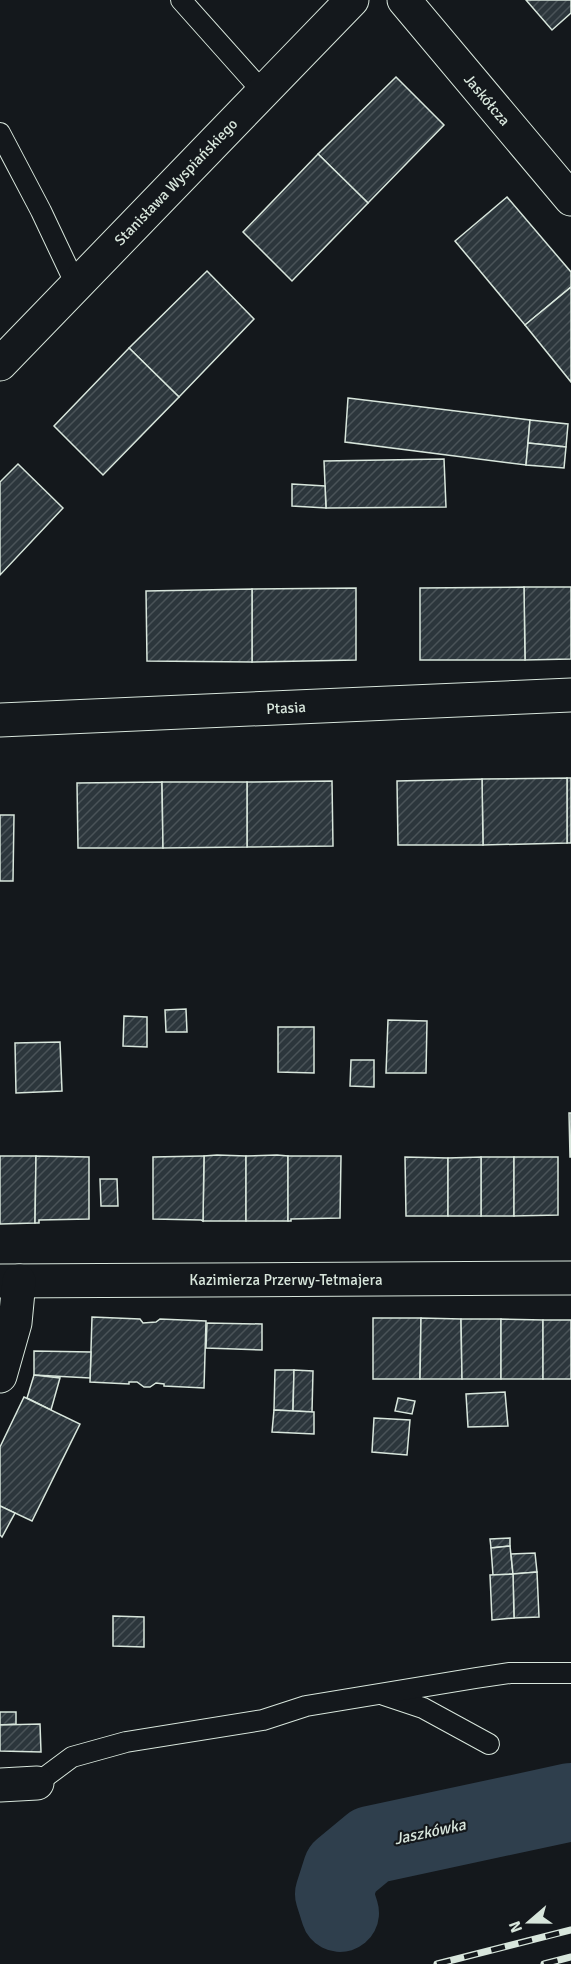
<svg xmlns="http://www.w3.org/2000/svg" width="571" height="1964" font-family="Signika,sans-serif">
<style>
.lines{fill:none;stroke-linecap:round;stroke-linejoin:round}
.river{stroke:#2f3f4d;stroke-width:78}
.building{fill:url(#building-hatch);stroke:#d8e6dc;stroke-width:1.5}
.lane-casing{stroke:#d8e6dc;stroke-width:22}
.street-casing{stroke:#d8e6dc;stroke-width:35}
.secondary-casing{stroke:#d8e6dc;stroke-width:35}
.lane{stroke:#14181c;stroke-width:20}
.street{stroke:#14181c;stroke-width:33}
.secondary{stroke:#14181c;stroke-width:33}
.rail-casing{stroke:#d8e6dc;stroke-width:7}
.rail{stroke:#14181c;stroke-width:4.5;stroke-dasharray:14;stroke-linecap:butt}
.labels{text-anchor:middle;dominant-baseline:central;stroke-width:4.5;stroke-linejoin:round;paint-order:stroke}
.street-label{font-size:15px;fill:#d8e6dc;stroke:#14181c}
.water-label{font-size:16px;font-style:italic;fill:#d8e6dc;stroke:#14181c}
</style>
<defs>
<pattern id="building-hatch" width="6" height="6" patternUnits="userSpaceOnUse" patternTransform="scale(1.5)"><rect width="6" height="6" fill="#2c363c"/><path d="M-1 1l2-2M0 6l6-6M5 7l2-2" fill="none" stroke="#4a5358"/></pattern>
</defs>
<rect width="100%" height="100%" fill="#14181c"/>
<g class="lines">
<polyline class="river" points="340,1913 334,1894 342,1869 371,1845 571,1802"/>
</g>
<g class="building">
<polygon points="526,0 571,0 571,13 552,30"/>
<polygon points="396,77 444,125 368,203 318,154"/>
<polygon points="318,154 368,203 292,281 243,232"/>
<polygon points="507,197 571,272 571,287 525,325 455,241"/>
<polygon points="207,271 254,319 179,397 129,348"/>
<polygon points="571,287 571,382 525,325"/>
<polygon points="129,348 179,397 103,475 54,426"/>
<polygon points="348,398 530,420 526,465 345,442"/>
<polygon points="530,420 568,424 566,447 528,443"/>
<polygon points="528,443 566,447 564,468 526,465"/>
<polygon points="444,459 446,507 326,508 324,461"/>
<polygon points="18,464 63,508 0,575 0,482"/>
<polygon points="292,484 325,486 326,508 292,506"/>
<polygon points="524,587 571,587 571,659 525,660"/>
<polygon points="524,587 525,660 420,660 420,588"/>
<polygon points="356,588 356,660 252,662 252,589"/>
<polygon points="252,589 252,662 147,661 146,591"/>
<rect x="567" y="778" width="4" height="65"/>
<polygon points="567,778 567,843 483,845 482,779"/>
<polygon points="482,779 483,845 398,845 397,781"/>
<polygon points="332,781 333,846 247,847 247,782"/>
<polygon points="162,782 163,848 78,848 77,783"/>
<polygon points="162,782 247,782 247,847 163,848"/>
<polygon points="0,815 14,815 13,881 0,881"/>
<polygon points="186,1009 187,1032 166,1032 165,1010"/>
<polygon points="124,1016 147,1017 147,1047 123,1046"/>
<polygon points="388,1020 427,1021 426,1073 386,1073"/>
<polygon points="278,1027 314,1027 314,1073 278,1072"/>
<polygon points="60,1042 62,1091 16,1093 15,1043"/>
<polygon points="351,1060 374,1060 374,1087 350,1086"/>
<polygon points="569,1113 571,1113 571,1157 570,1157"/>
<polygon points="217,1155 246,1156 246,1221 203,1221 204,1156"/>
<polygon points="277,1155 288,1156 288,1221 246,1221 246,1156"/>
<polygon points="0,1156 36,1156 35,1223 0,1224"/>
<polygon points="36,1156 89,1157 89,1219 39,1220 39,1223 35,1223"/>
<polygon points="202,1156 204,1156 203,1221 201,1220 153,1219 153,1157"/>
<polygon points="288,1156 341,1156 340,1218 291,1219 291,1221 288,1221"/>
<polygon points="405,1157 448,1158 448,1216 406,1216"/>
<rect x="481" y="1157" width="33" height="59"/>
<polygon points="481,1157 481,1216 448,1216 448,1158"/>
<polygon points="514,1157 558,1157 558,1215 514,1216"/>
<polygon points="100,1179 117,1179 118,1206 101,1206"/>
<polygon points="92,1317 140,1319 143,1323 156,1322 160,1319 206,1321 204,1388 164,1386 164,1384 156,1383 150,1387 144,1387 137,1382 129,1382 129,1384 90,1382"/>
<polygon points="373,1318 421,1318 420,1379 373,1379"/>
<polygon points="421,1318 461,1319 462,1379 420,1379"/>
<polygon points="461,1319 501,1319 501,1379 462,1379"/>
<polygon points="501,1319 543,1320 543,1379 501,1379"/>
<rect x="543" y="1320" width="28" height="59"/>
<polygon points="207,1323 262,1324 262,1350 206,1348"/>
<polygon points="34,1351 91,1352 90,1378 34,1375"/>
<polygon points="275,1370 294,1370 293,1411 274,1410"/>
<polygon points="294,1370 313,1371 312,1412 293,1411"/>
<polygon points="34,1375 60,1378 51,1410 27,1398"/>
<polygon points="505,1392 508,1426 468,1427 466,1394"/>
<polygon points="24,1397 80,1424 32,1521 0,1506 0,1447"/>
<polygon points="398,1398 415,1401 412,1414 395,1411"/>
<polygon points="274,1410 314,1412 314,1434 272,1432"/>
<polygon points="374,1418 410,1420 407,1455 372,1452"/>
<polygon points="0,1506 15,1513 2,1537 0,1535"/>
<polygon points="510,1538 510,1546 491,1548 490,1539"/>
<polygon points="510,1546 513,1574 493,1575 491,1548"/>
<polygon points="535,1553 537,1572 513,1574 511,1554"/>
<polygon points="537,1572 539,1617 514,1618 513,1574"/>
<polygon points="513,1574 514,1618 492,1620 490,1575"/>
<polygon points="113,1616 144,1617 144,1647 113,1646"/>
<polygon points="0,1712 16,1712 16,1724 0,1725"/>
<polygon points="40,1724 41,1752 0,1751 0,1725"/>
</g>
<g class="lines">
<defs>
<g id="lane">
<polyline points="181,0 263,92"/>
<polyline points="0,133 41,211 76,285"/>
<polyline points="384,1695 423,1708 489,1744"/>
<polyline points="37,1783 72,1757 126,1742 263,1720 306,1706 476,1678 510,1673 571,1673"/>
</g>
<g id="street">
<polyline points="404,0 571,199"/>
<polyline points="0,720 571,695"/>
<polyline points="0,1281 571,1278"/>
<polyline points="0,1376 15,1323 19,1281"/>
<polyline points="0,1785 37,1783"/>
</g>
<polyline id="secondary" points="0,364 352,0"/>
</defs>
<use href="#lane" class="lane-casing"/>
<use href="#street" class="street-casing"/>
<use href="#secondary" class="secondary-casing"/>
<use href="#lane" class="lane"/>
<use href="#street" class="street"/>
<use href="#secondary" class="secondary"/>
<defs>
<g id="rail">
<polyline points="437,1964 571,1930"/>
<polyline points="544,1964 571,1957"/>
</g>
</defs>
<use href="#rail" class="rail-casing"/>
<use href="#rail" class="rail"/>
</g>
<g class="labels">
<g class="street-label">
<text transform="translate(487 100) rotate(50)">Jaskółcza</text>
<text transform="translate(176 182) rotate(-46)">Stanisława Wyspiańskiego</text>
<text transform="translate(286 708) rotate(-3)">Ptasia</text>
<text x="286" y="1280">Kazimierza Przerwy-Tetmajera</text>
</g>
<g class="water-label">
<text transform="translate(430 1832) rotate(-12)">Jaszkówka</text>
</g>
</g>
<g transform="translate(529 1922) rotate(250)" stroke="#14181c" stroke-width="4.5" paint-order="stroke">
<path d="M0-4.5L10 22L0 15L-10 22Z" fill="#d8e6dc"/>
<text y="-9" font-size="16" font-weight="bold" text-anchor="middle" fill="#d8e6dc">N</text>
</g>
</svg>
